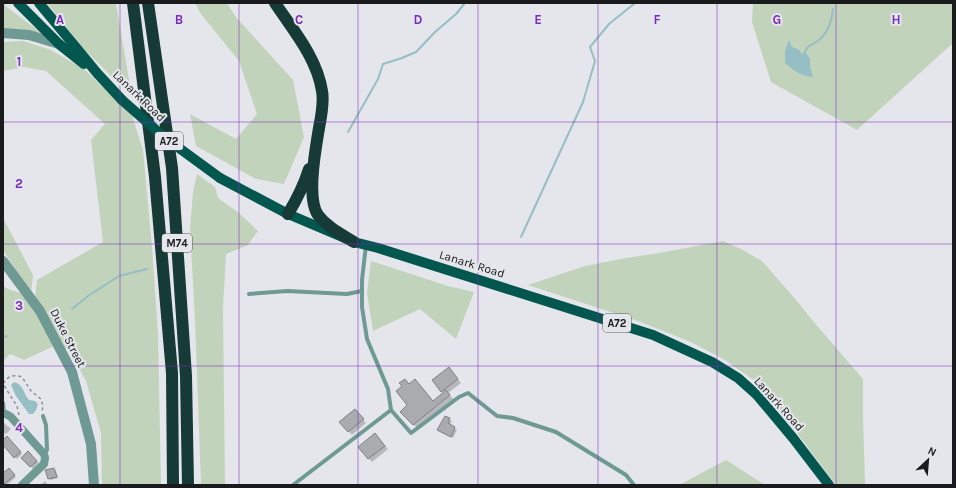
<svg xmlns="http://www.w3.org/2000/svg" width="956" height="488" font-family="Karla,sans-serif">
<style>
.green{fill:#c2d3bb}
.water{fill:#95bfc4}
.shadow{fill:#0003}
.lines{fill:none;stroke-linecap:round;stroke-linejoin:round}
.stream{stroke:#95bfc4;stroke-width:2}
.building{fill:#a9abaf;stroke:#808185}
.path{stroke:#8d8e91;stroke-width:1.5;stroke-dasharray:3 3;stroke-linecap:butt}
.service{stroke:#6f9a93;stroke-width:4}
.minor{stroke:#6f9a93;stroke-width:8}
.tertiary{stroke:#6f9a93;stroke-width:10}
.primary{stroke:#03574f;stroke-width:10}
.motorway{stroke:#163a35;stroke-width:12}
.primary-bridge{stroke:#03574f;stroke-width:10}
.grid{fill:none;stroke:#7b2cbf;stroke-width:1;stroke-opacity:0.55}
.labels{text-anchor:middle;dominant-baseline:central;stroke-width:4;stroke-linejoin:round;paint-order:stroke}
.shield{fill:#e5e6eb;stroke:#57585b;stroke-width:1}
.shield-label{font-size:11px;font-weight:bold;fill:#1a1b1d}
.street-label{font-size:12px;fill:#1a1b1d;stroke:#e5e6eb}
.grid-label{font-size:13px;text-anchor:middle;font-weight:bold;fill:#7b2cbf;stroke:#e5e6eb;stroke-width:4;stroke-linejoin:round;paint-order:stroke}
</style>
<rect width="100%" height="100%" fill="#e5e6eb"/>
<g class="green">
<polygon points="3,3 8,8 47,37 3,30"/>
<polygon points="47,3 116,3 132,97 85,50"/>
<polygon points="195,3 227,3 235,16 293,80 304,137 284,184 256,179 196,146 190,114 236,139 257,114 239,61 201,14"/>
<polygon points="753,3 953,3 953,43 857,130 771,82 752,22"/>
<polygon points="23,41 51,50 85,70 132,115 143,150 152,247 158,333 161,485 102,485 101,433 86,381 69,350 54,346 24,360 10,354 3,361 3,286 8,289 35,298 37,280 103,242 91,140 105,124 46,71 24,67 3,71 3,42"/>
<polygon points="197,174 215,187 218,198 239,213 258,231 248,245 226,254 223,307 225,485 201,485 195,319 190,229 193,192"/>
<polygon points="3,218 33,275 31,294 3,250"/>
<polygon points="723,241 741,249 762,261 797,301 813,321 863,379 863,416 865,485 836,485 782,413 755,381 725,360 691,342 638,321 528,285 585,266 626,258 659,253"/>
<polygon points="371,261 448,286 474,292 456,339 420,309 373,331 367,293"/>
<polygon points="726,460 765,485 679,485"/>
</g>
<g class="water">
<path d="M789,40L792,47L798,49L803,55L806,53L810,59V67L813,77C799,75 796,72 785,63V51Z"/>
<path d="M14,382C24,385 23,393 29,400L35,401L38,404L36,410L33,414H29L16,396L11,385Z"/>
</g>
<g class="shadow">
<polygon points="453,373 461,383 448,393 454,400 418,429 402,412 409,405 410,385 433,402 444,393 442,391"/>
<polygon points="358,413 366,423 352,435 341,422"/>
<polygon points="445,417 452,421 450,425 457,430 453,438 441,432"/>
<polygon points="3,422 11,429 6,434 3,432"/>
<polygon points="7,437 22,454 17,459 3,443 3,441"/>
<polygon points="378,437 388,449 372,462 359,447"/>
<polygon points="28,452 39,463 33,469 23,458"/>
<polygon points="9,469 16,477 7,485 3,485 3,474"/>
<polygon points="54,469 56,471 58,478 51,480 49,478"/>
<polygon points="45,481 48,485 41,485"/>
</g>
<g class="lines">
<g class="stream">
<path d="M803,55C805,53 806,49 808,47C812,44 818,42 821,38C829,31 832,19 833,9"/>
<polyline points="348,132 378,79 383,64 402,58 416,52 435,32 456,14 465,3"/>
<polyline points="521,237 583,102 595,61 590,47 609,24 635,3"/>
<polyline points="72,309 88,296 119,276 147,269"/>
<polyline points="3,337 7,336"/>
</g>
</g>
<g class="building">
<polygon points="449,367 458,379 441,392 432,380"/>
<polygon points="405,379 409,384 415,379 433,401 446,390 450,395 413,425 400,412 407,405 396,391 402,386 399,383"/>
<polygon points="355,409 364,419 348,432 339,422"/>
<polygon points="445,416 450,418 448,423 455,427 451,437 437,430"/>
<polygon points="375,433 385,446 368,459 358,447"/>
<polygon points="7,436 21,452 14,458 3,445 3,440"/>
<polygon points="28,451 37,461 30,467 21,458"/>
<polygon points="9,468 15,475 3,485 3,473"/>
<polygon points="54,468 57,477 48,479 45,470"/>
</g>
<g class="lines">
<path class="path" d="M19,415L17,406L3,384C7,376 14,374 22,377L31,391L41,399L43,406L42,412"/>
<g class="service">
<polyline points="249,294 287,291 347,294 362,291"/>
<polyline points="3,403 4,414"/>
<polyline points="391,410 411,433 459,397 468,393 497,416 513,418 556,432 626,475 634,485"/>
<polyline points="43,416 46,425 47,450 44,453"/>
<polyline points="293,485 391,410 388,389 367,339 362,307 362,280 366,245"/>
</g>
<polyline class="minor" points="3,414 6,414 11,417 44,454 45,458 44,464 22,485"/>
<g class="tertiary">
<polyline points="3,33 29,35 59,44"/>
<polyline points="3,261 40,311 72,372 91,444 94,485"/>
</g>
<g class="primary">
<polyline points="18,3 59,44 84,64"/>
<polyline points="39,3 74,45 97,73 122,100"/>
<polyline points="220,178 288,214 354,242 378,248 653,335 712,362 738,378 757,395 793,438 829,485"/>
</g>
<g class="motorway">
<polyline points="133,3 155,177 172,373 173,485"/>
<polyline points="148,3 172,168 186,376 188,485"/>
<path d="M275,3C293,30 317,58 322,91C324,101 321,118 319,128C316,147 306,198 318,215C327,227 341,234 354,242"/>
<path d="M288,214C297,199 304,185 309,169"/>
</g>
<polyline class="primary-bridge" points="122,100 164,137 220,178"/>
</g>
<path class="grid" d="M120,3V485M239,3V485M358,3V485M478,3V485M598,3V485M717,3V485M836,3V485M3,122H953M3,244H953M3,366H953"/>
<g class="labels">
<g class="shield">
<rect x="155" y="132" width="28" height="18" rx="3"/>
<rect x="162" y="234" width="30" height="18" rx="3"/>
<rect x="603" y="314" width="28" height="18" rx="3"/>
</g>
<g class="shield-label">
<text x="169" y="141">A72</text>
<text x="177" y="243">M74</text>
<text x="617" y="323">A72</text>
</g>
<g class="street-label">
<text transform="translate(139 96) rotate(44)">Lanark Road</text>
<text transform="translate(472 264) rotate(17)">Lanark Road</text>
<text transform="translate(68 338) rotate(63)">Duke Street</text>
<text transform="translate(779 404) rotate(48)">Lanark Road</text>
</g>
</g>
<g class="grid-label">
<text x="60" y="24">A</text>
<text x="179" y="24">B</text>
<text x="299" y="24">C</text>
<text x="418" y="24">D</text>
<text x="538" y="24">E</text>
<text x="657" y="24">F</text>
<text x="777" y="24">G</text>
<text x="896" y="24">H</text>
<text x="19" y="66">1</text>
<text x="19" y="188">2</text>
<text x="19" y="310">3</text>
<text x="19" y="432">4</text>
</g>
<rect width="956" height="488" fill="none" stroke="#1a1b1d" stroke-width="8"/>
<g transform="translate(928 460) rotate(26)" stroke="#e5e6eb" stroke-width="3" paint-order="stroke">
<path d="M0-3L7 15L0 10L-7 15Z" fill="#1a1b1d"/>
<text y="-6" font-size="11" font-weight="bold" text-anchor="middle" fill="#1a1b1d">N</text>
</g>
</svg>
